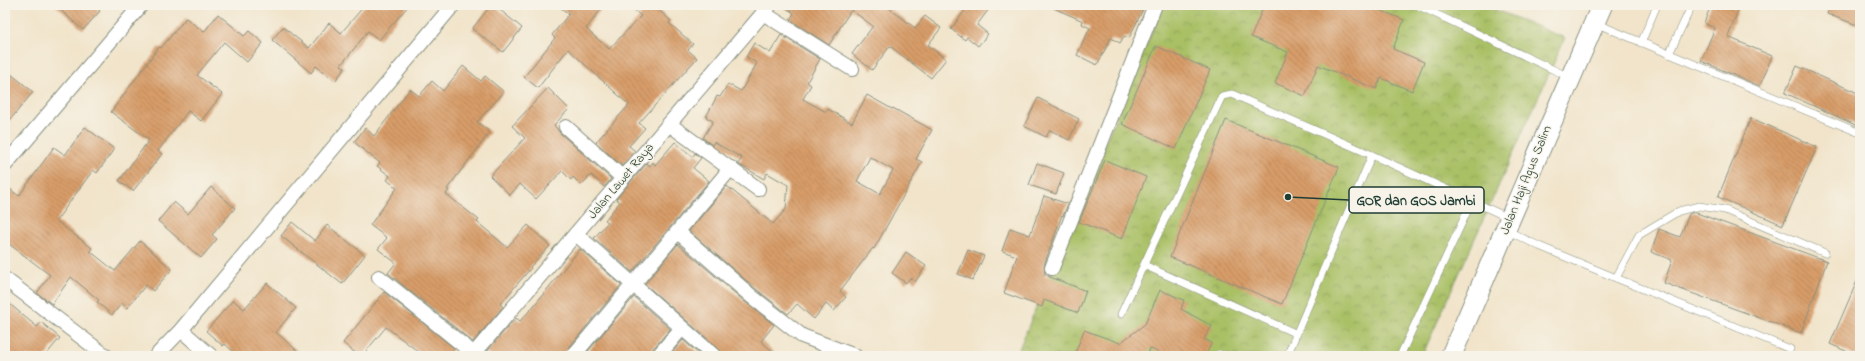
<svg xmlns="http://www.w3.org/2000/svg" width="1865" height="361" font-family="'Indie Flower',sans-serif">
<style>
.park{fill:url(#park-crowns);stroke:#647e4c}
.building{fill:url(#building-back-hatch);fill-rule:evenodd}
.lines{fill:none;stroke-linecap:round;stroke-linejoin:round}
.service-casing{stroke:#88907f;stroke-width:8}
.minor-casing{stroke:#88907f;stroke-width:16}
.secondary-casing{stroke:#88907f;stroke-width:22}
.service{stroke:#fff;stroke-width:7}
.minor{stroke:#fff;stroke-width:14}
.secondary{stroke:#fff;stroke-width:20}
.labels{text-anchor:middle;dominant-baseline:central;stroke-width:3;stroke-linejoin:round;paint-order:stroke}
.street-label{font-size:13px;fill:#1f3d34;stroke:#f7f3e8}
.leader{fill:none;stroke:#1f3d34;stroke-width:1.5}
.callout-dot{fill:#1f3d34;stroke:#f7f3e8;stroke-width:1.5}
.callout{fill:#f7f3e8;stroke:#1f3d34;stroke-width:1.5}
.callout-label{font-size:14px;text-anchor:middle;font-weight:bold;fill:#1f3d34}
</style>
<defs>
<pattern id="park-crowns" width="20" height="18" patternUnits="userSpaceOnUse"><rect width="20" height="18" fill="#a9c065"/><path d="M2 6a3 3 0 1 1 6 0M12 15a3 3 0 1 1 6 0" fill="none" stroke="#899d54"/></pattern>
<pattern id="building-back-hatch" width="6" height="6" patternUnits="userSpaceOnUse"><rect width="6" height="6" fill="#d89d69"/><path d="M-1 5l2 2M0 0l6 6M5-1l2 2" fill="none" stroke="#af8157"/></pattern>
</defs>
<rect width="100%" height="100%" fill="#f7f3e8"/>
<filter id="ink" filterUnits="userSpaceOnUse"><feTurbulence type="fractalNoise" baseFrequency=".025" numOctaves="2"/><feDisplacementMap in="SourceGraphic" scale="8" xChannelSelector="R" yChannelSelector="G"/><feConvolveMatrix kernelMatrix="1 2 1 2 8 2 1 2 1" color-interpolation-filters="sRGB"/></filter>
<filter id="wash" filterUnits="userSpaceOnUse"><feTurbulence type="fractalNoise" baseFrequency=".012" numOctaves="4" result="noise"/><feDisplacementMap in="SourceGraphic" scale="16" xChannelSelector="R" yChannelSelector="G"/><feGaussianBlur stdDeviation="0.9" result="paint"/><feColorMatrix in="noise" values="0 0 0 0 0 0 0 0 0 0 0 0 0 0 0 0 0 1.4 0 .05"/><feComposite in="paint" operator="in"/></filter>
<g filter="url(#wash)">
<rect width="100%" height="100%" fill="#f1e4ca"/>
<polygon class="park" points="1163,5 1484,5 1565,38 1422,356 1016,356"/>
<g id="blocks">
<g class="building">
<polygon points="55,5 94,5 100,11 83,30"/>
<polygon points="365,5 409,5 379,40 368,31 341,65 345,68 335,81 316,66 311,73 272,40 283,27 309,48 329,23 341,33"/>
<polygon points="491,5 494,5 522,28 503,52 472,29"/>
<polygon points="557,5 604,5 586,29 609,49 641,16 629,5 653,5 671,21 669,23 693,44 688,50 697,58 639,123 645,128 629,146 635,151 622,166 596,142 629,105 591,70 568,49 538,88 524,77 555,38 552,35 569,14"/>
<polygon points="781,5 885,5 915,28 925,16 941,28 928,45 946,59 931,78 890,46 872,70 852,54 873,26 851,10 829,45 790,20 794,13"/>
<polygon points="969,5 992,5 977,25 988,34 978,46 967,37 965,40 951,29"/>
<polygon points="1047,5 1145,5 1129,38 1124,36 1120,43 1111,38 1097,65 1077,55 1090,28 1082,24 1083,21"/>
<polygon points="1264,5 1368,5 1404,20 1393,49 1424,62 1412,91 1381,78 1376,89 1318,65 1305,96 1275,83 1288,52 1251,37"/>
<polygon points="1711,5 1740,5 1728,37 1772,56 1760,86 1701,61 1715,28 1704,23"/>
<polygon points="1830,5 1860,5 1860,26 1827,14"/>
<polygon points="218,14 244,36 249,31 263,43 247,62 224,42 197,75 222,94 201,121 188,111 158,151 162,154 133,191 119,181 149,140 111,112 159,47 161,48 186,18 204,32"/>
<path d="M781,35L820,59L807,82L811,85L803,99L826,112L828,109L852,123L867,95L892,109L893,108L932,130L916,159L922,162L874,249L873,248L840,291L846,297L834,311L826,304L814,319L797,304L788,314L756,289L689,231L727,186L773,224L786,209L788,185L767,173L764,179L754,173L738,164L742,158L714,142L712,145L703,138L713,121L706,117L717,96L720,97L728,84L741,91L757,63L746,57L754,43L770,53ZM870,157L893,170L880,194L857,181Z"/>
<polygon points="1156,46 1210,70 1176,149 1122,124"/>
<polygon points="463,66 481,81 485,76 504,92 477,122 490,132 447,189 449,190 446,194 479,220 477,222 507,247 528,225 550,246 530,267 531,268 500,304 503,307 473,342 388,273 396,263 378,249 387,238 370,225 397,188 387,180 390,176 377,166 380,163 354,142 365,128 374,136 410,89 419,96 432,81 443,91"/>
<polygon points="1797,66 1860,94 1860,127 1785,93"/>
<polygon points="5,69 33,92 5,126"/>
<polygon points="548,88 569,109 554,125 560,133 611,179 604,187 591,175 581,185 573,177 571,180 562,171 536,199 520,184 510,195 490,176 525,138 512,126"/>
<polygon points="1038,98 1079,119 1069,140 1050,130 1046,137 1024,126"/>
<polygon points="1751,118 1817,147 1783,225 1718,197"/>
<polygon points="1226,120 1339,167 1282,304 1170,257"/>
<polygon points="85,127 114,149 97,173 93,170 56,221 92,248 90,251 115,271 140,241 172,269 153,291 146,285 127,308 122,303 112,315 97,302 99,300 71,277 52,304 37,293 50,275 5,241 5,196 10,189 19,196 54,147 65,155"/>
<polygon points="675,142 693,157 695,153 701,158 693,168 709,181 632,272 594,238 608,222 605,220 620,202 616,199 647,163 650,166 653,162 655,165"/>
<polygon points="1105,160 1146,177 1122,239 1079,222"/>
<polygon points="1037,163 1064,173 1056,194 1029,185"/>
<polygon points="211,187 235,208 212,235 217,239 201,258 158,221 174,202 188,214"/>
<polygon points="1044,196 1068,204 1063,216 1062,215 1044,265 1045,275 1086,291 1078,313 1044,300 1042,307 1004,293 1017,256 1002,251 1010,228 1030,235"/>
<polygon points="1694,212 1827,261 1801,333 1664,283 1672,260 1651,252 1659,229 1680,237 1689,214"/>
<polygon points="292,222 315,241 327,225 365,255 342,284 281,236"/>
<polygon points="678,244 745,302 774,325 761,341 778,356 722,356 720,350 645,284"/>
<polygon points="580,249 621,285 566,351 565,356 491,356 486,352 516,318 520,321 532,308"/>
<polygon points="968,250 984,256 973,280 958,274"/>
<polygon points="906,252 926,266 915,282 910,278 906,283 892,273"/>
<polygon points="1860,274 1860,356 1857,356 1830,344"/>
<polygon points="267,283 296,308 276,332 303,356 238,356 225,344 223,346 206,331 233,300 244,309"/>
<polygon points="1160,290 1184,300 1181,309 1212,326 1204,339 1212,343 1205,356 1164,356 1150,348 1147,356 1074,356 1084,330 1120,343 1145,324"/>
<polygon points="384,292 454,348 448,356 424,356 386,327 362,356 359,356 343,343"/>
<polygon points="634,297 670,329 652,350 650,356 584,356"/>
<polygon points="5,300 37,327 41,322 60,338 45,356 5,356"/>
<polygon points="683,340 701,356 669,356"/>
</g>
</g>
</g>
<g filter="url(#ink)">
<use href="#blocks" fill-opacity="0" stroke="#88907f" stroke-width="1"/>
<g class="lines">
<defs>
<g id="service">
<polyline points="1417,5 1569,77"/>
<polyline points="1595,23 1860,133"/>
<polyline points="1641,43 1657,5"/>
<polyline points="1669,54 1692,5"/>
<polyline points="1506,230 1539,246 1616,278 1790,349"/>
<polyline points="1144,265 1297,334"/>
<polyline points="1616,278 1639,235 1679,211 1699,206 1725,210 1825,253"/>
<polyline points="1121,314 1222,96 1232,94 1372,155 1509,218"/>
<polyline points="1215,356 1219,354 1228,356"/>
<polyline points="1287,356 1372,155"/>
<polyline points="1400,356 1472,201"/>
</g>
<g id="minor">
<polyline points="763,13 852,69"/>
<polyline points="669,124 758,189"/>
<polyline points="566,127 623,178"/>
<polyline points="5,165 141,5"/>
<polyline points="678,232 751,296 802,336 855,356"/>
<polyline points="576,234 714,356"/>
<polyline points="1052,268 1155,5"/>
<polyline points="379,277 474,354"/>
<polyline points="5,279 106,356"/>
<polyline points="181,330 211,356"/>
<polyline points="156,356 181,330 453,5"/>
<polyline points="472,356 770,5"/>
<polyline points="573,356 731,168"/>
<polyline points="658,356 682,328"/>
</g>
<polyline id="secondary" points="1451,356 1602,5"/>
</defs>
<use href="#service" class="service-casing"/>
<use href="#minor" class="minor-casing"/>
<use href="#secondary" class="secondary-casing"/>
<use href="#service" class="service"/>
<use href="#minor" class="minor"/>
<use href="#secondary" class="secondary"/>
</g>
</g>
<g class="labels">
<g class="street-label">
<text transform="translate(1526 180) rotate(-68)">Jalan Haji Agus Salim</text>
<text transform="translate(621 181) rotate(-50)">Jalan Lawet Raya</text>
</g>
</g>
<path class="leader" d="M1288 197L1349 200"/>
<circle class="callout-dot" cx="1288" cy="197" r="4"/>
<rect class="callout" x="1349" y="187" width="135" height="26" rx="4"/>
<g class="callout-label">
<text x="1416" y="205">GOR dan GOS Jambi</text>
</g>
<rect width="1865" height="361" fill="none" stroke="#f7f3e8" stroke-width="20"/>
</svg>
